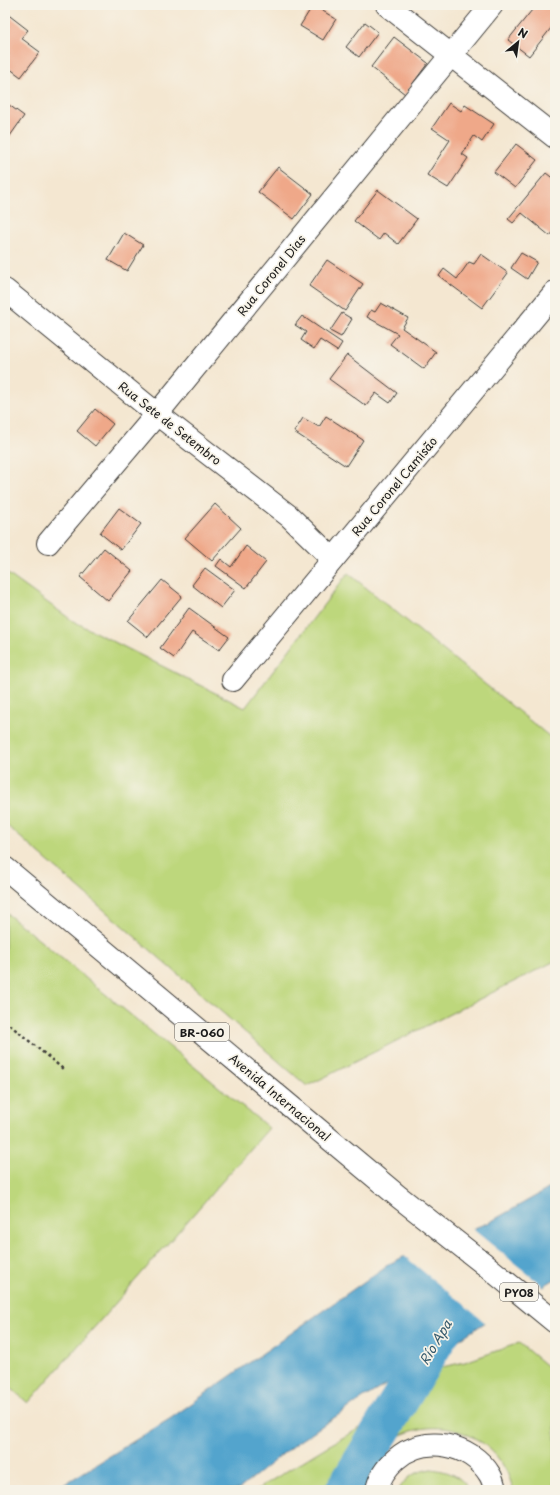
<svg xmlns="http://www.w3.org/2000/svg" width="560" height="1495" font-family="'Playpen Sans',sans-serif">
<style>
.green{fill:#bdd77c;stroke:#6c7a4c}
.water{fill:#52a4cd;stroke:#376074}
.pier{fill:#f4e7d1}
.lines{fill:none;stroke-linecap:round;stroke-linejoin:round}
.river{stroke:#52a4cd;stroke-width:39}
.building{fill:#efa889}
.minor-casing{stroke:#3c3a37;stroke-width:24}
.primary-casing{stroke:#3c3a37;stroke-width:24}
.trunk-casing{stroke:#3c3a37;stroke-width:24}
.path{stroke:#3c3a37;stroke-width:2.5;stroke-dasharray:3 3;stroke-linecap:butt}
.minor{stroke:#fff;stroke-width:22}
.primary{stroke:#fff;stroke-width:22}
.trunk{stroke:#fff;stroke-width:22}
.labels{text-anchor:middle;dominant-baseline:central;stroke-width:3.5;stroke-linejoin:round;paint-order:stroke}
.shield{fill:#f7f3e8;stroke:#5e5c59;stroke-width:1}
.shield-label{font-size:11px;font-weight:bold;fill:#1c1c1c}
.street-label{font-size:12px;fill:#1c1c1c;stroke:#f7f3e8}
.water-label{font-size:13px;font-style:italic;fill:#34596c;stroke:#f7f3e8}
</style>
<rect width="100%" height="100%" fill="#f7f3e8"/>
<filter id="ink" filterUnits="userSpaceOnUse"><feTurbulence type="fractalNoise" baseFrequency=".025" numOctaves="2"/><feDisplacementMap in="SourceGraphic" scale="8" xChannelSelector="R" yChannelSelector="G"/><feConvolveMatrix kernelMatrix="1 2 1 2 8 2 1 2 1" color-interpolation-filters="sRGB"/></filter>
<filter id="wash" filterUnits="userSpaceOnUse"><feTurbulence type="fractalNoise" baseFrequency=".012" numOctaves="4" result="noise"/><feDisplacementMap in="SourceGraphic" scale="16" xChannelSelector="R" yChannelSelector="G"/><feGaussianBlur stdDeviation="0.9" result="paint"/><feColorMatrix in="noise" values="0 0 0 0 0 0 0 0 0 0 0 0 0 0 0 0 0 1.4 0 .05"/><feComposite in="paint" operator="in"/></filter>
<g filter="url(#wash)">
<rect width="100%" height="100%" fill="#f4e7d1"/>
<g class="green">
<polygon points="5,572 73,621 245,708 348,573 555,741 555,961 307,1086 5,824"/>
<polygon points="5,912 269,1128 28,1403 5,1383"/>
<path d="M519,1343L555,1373V1490H513C499,1426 417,1406 375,1455C366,1465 358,1477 357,1490H256L326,1447L428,1390L432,1375L442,1367L465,1362Z"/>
<path d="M431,1469C447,1471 461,1475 469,1490H398C408,1476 415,1472 431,1469Z"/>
</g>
<polygon class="water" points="555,1185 555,1279 515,1303 440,1352 362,1399 295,1444 238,1490 55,1490 171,1418 389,1264 422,1248 490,1222"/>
<polygon class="pier" points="470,1227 544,1287 487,1324 403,1255"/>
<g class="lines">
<polyline class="river" points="345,1490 450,1317"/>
</g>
<g id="blocks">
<g class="building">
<polygon points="313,5 336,19 323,40 300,26"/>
<polygon points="536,5 555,5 555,23 529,56 508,40"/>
<polygon points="6,13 28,30 21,38 40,52 21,77 5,65 5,60 9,54 5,51"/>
<polygon points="365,22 378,32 359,57 346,47"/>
<polygon points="394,37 428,63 405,94 371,67"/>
<polygon points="5,102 24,116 5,143"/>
<polygon points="449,103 461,111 465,105 494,124 482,142 474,136 462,154 468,158 448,188 427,175 450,140 432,128"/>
<polygon points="516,144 537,160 515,188 494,172"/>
<polygon points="278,167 313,194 294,219 258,192"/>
<polygon points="546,173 555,180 555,230 550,236 522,213 513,223 508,219"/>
<polygon points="378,190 417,219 398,244 384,233 379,240 354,221"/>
<polygon points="124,233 143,245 127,271 108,260"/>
<polygon points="521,253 537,262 527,279 511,268"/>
<polygon points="481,254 508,273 482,308 439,276 444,269 457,279 469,262 474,264"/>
<polygon points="327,260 363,284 345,311 309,286"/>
<polygon points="381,303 408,318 402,328 436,352 424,369 390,344 398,334 367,317 371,310 375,312"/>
<polygon points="342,313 352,319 341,337 330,331"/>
<polygon points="302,316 342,343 337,351 320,340 314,349 301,340 306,332 295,325"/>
<polygon points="347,355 397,393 390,403 376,393 366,406 329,379"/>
<polygon points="95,409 113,424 95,446 77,431"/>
<polygon points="326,416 363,440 346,466 294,432 303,418 319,427"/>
<polygon points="215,504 241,528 212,561 185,538"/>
<polygon points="119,508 141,524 121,550 100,533"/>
<polygon points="246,546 266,562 246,588 216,566 221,559 231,567"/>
<polygon points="104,548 132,571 108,601 80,577"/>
<polygon points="205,568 235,590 221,608 192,585"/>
<polygon points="162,580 182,596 148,637 128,621"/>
<polygon points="189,608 229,637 219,650 192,632 174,658 160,648"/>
</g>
</g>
</g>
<g filter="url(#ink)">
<use href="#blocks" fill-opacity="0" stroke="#3c3a37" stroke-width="1"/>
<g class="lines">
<defs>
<g id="minor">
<polyline points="387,5 555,137"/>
<polyline points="5,290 157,414 289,516 333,559"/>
<polyline points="48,543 157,414 492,5"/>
<polyline points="233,680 555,292"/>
<path d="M377,1490C379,1478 387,1467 396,1459C424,1434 471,1443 490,1475C493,1480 494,1485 495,1490"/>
</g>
<polyline id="primary" points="5,868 399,1197 483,1263"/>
<polyline id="trunk" points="483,1263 555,1322"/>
</defs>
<use href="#minor" class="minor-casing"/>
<use href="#primary" class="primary-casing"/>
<use href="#trunk" class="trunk-casing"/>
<polyline class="path" points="5,1021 63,1069"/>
<use href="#minor" class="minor"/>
<use href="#primary" class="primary"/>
<use href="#trunk" class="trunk"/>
</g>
</g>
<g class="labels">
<g class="shield">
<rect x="175" y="1023" width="54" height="18" rx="3"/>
<rect x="500" y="1283" width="38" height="18" rx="3"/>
</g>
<g class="shield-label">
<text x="202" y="1032">BR-060</text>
<text x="519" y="1292">PY08</text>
</g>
<g class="street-label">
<text transform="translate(271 275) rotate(-51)">Rua Coronel Dias</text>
<text transform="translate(170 423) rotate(38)">Rua Sete de Setembro</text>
<text transform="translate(394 486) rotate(-50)">Rua Coronel Camisão</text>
<text transform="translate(280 1097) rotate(40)">Avenida Internacional</text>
</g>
<g class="water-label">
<text transform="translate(435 1342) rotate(-59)">Río Apa</text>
</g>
</g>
<rect width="560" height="1495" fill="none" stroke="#f7f3e8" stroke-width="20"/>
<g transform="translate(518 42) rotate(29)" stroke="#f7f3e8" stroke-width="3" paint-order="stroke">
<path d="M0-3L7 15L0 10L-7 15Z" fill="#1c1c1c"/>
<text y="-6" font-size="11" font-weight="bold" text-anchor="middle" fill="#1c1c1c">N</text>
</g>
</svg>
